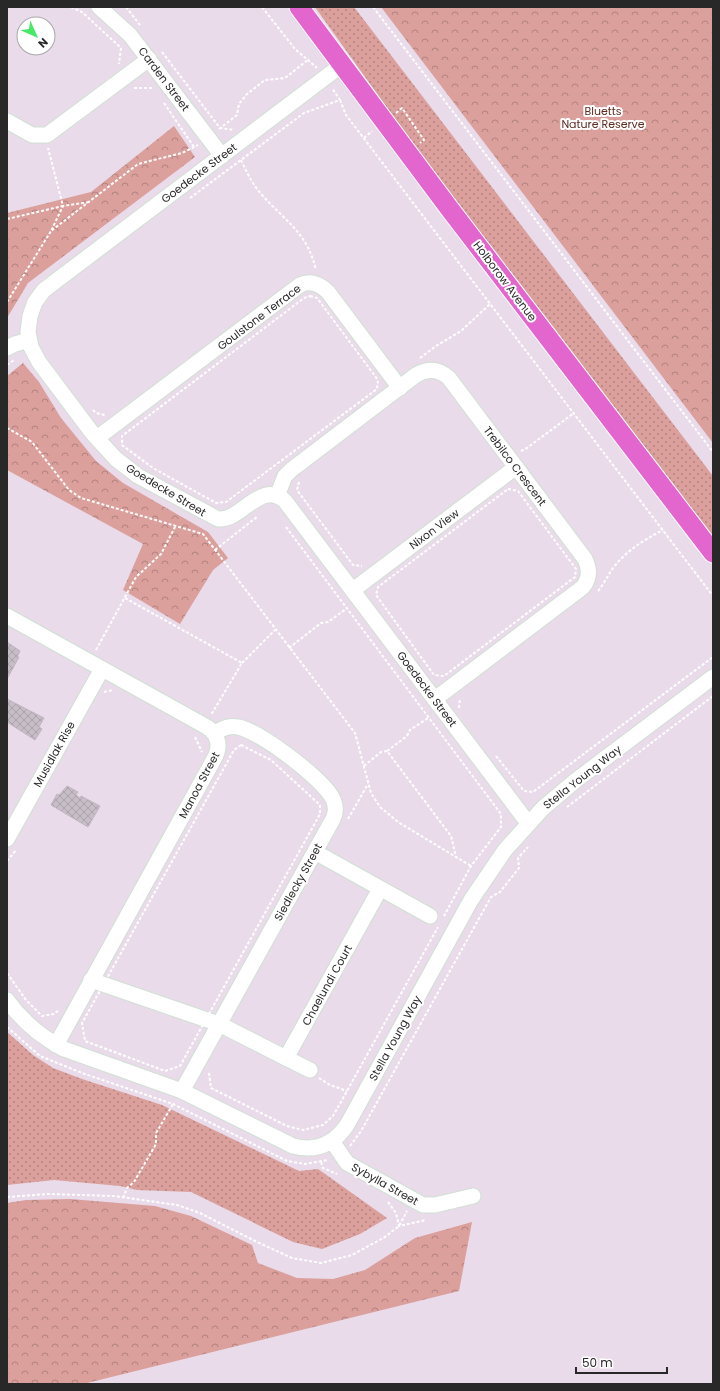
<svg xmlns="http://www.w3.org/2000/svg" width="720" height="1391" font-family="Poppins,sans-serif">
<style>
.grass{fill:url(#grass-dots)}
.park{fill:url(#park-crowns)}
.building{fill:url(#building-cross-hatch);stroke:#c4b5c3}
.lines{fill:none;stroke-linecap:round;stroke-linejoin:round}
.minor-casing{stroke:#d0e0d3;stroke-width:17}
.major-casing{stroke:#fff;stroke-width:21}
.path{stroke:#fff;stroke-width:2;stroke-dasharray:3 2;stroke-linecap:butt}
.minor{stroke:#fff;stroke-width:15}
.major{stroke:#e366cf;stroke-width:19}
.labels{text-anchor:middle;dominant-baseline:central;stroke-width:4;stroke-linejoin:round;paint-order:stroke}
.street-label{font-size:11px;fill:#282828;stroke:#fff}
.park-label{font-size:11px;fill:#5d2b20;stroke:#fff}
</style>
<defs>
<pattern id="grass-dots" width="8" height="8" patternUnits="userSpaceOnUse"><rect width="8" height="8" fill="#db9f9c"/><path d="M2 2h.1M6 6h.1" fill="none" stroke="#b2827f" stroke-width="1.8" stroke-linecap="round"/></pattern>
<pattern id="park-crowns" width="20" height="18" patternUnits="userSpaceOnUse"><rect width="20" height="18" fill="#db9f9c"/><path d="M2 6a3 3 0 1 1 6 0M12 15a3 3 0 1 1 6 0" fill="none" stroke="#b2827f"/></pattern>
<pattern id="building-cross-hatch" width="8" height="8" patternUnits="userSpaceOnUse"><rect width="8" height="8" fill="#c7bdc7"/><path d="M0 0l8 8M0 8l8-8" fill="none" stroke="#aba2ab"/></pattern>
</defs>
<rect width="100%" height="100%" fill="#e9dbe9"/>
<g class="grass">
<polygon points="315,7 354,7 713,476 713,539 438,179"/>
<polygon points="7,1032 33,1055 53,1068 82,1079 162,1105 299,1171 318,1169 387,1218 360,1234 322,1249 293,1242 191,1192 137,1190 120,1186 54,1180 7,1185"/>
</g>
<g class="park">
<polygon points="381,7 713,7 713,443"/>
<polygon points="174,126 195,157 28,283 7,318 7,213 91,192"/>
<polygon points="23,363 39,382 61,418 96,461 123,483 208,532 228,558 213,570 180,624 123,590 143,544 7,470 7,376"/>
<polygon points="70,1199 155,1206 191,1216 252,1245 258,1263 297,1278 333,1279 365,1270 415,1238 472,1222 459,1291 83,1384 7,1384 7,1203 26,1200"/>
</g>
<g class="building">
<polygon points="7,642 20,651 17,657 19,657 7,679"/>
<polygon points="7,699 44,718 39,727 42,729 35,740 7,722"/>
<polygon points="67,786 78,792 76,795 80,798 81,796 100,806 88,827 51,805 57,794 59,795"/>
</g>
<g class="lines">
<defs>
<g id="minor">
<polyline points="99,7 130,35 222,156"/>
<path d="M343,64L44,290L35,302L30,316L28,332L31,347L39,362L93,434L116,459L138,476L218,519C242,521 261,479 285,501L528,823"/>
<polyline points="7,121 32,135 47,135 149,59"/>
<polyline points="7,348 15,344 29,340"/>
<path d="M97,438L300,285C310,280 320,284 328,292L400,388"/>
<path d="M277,496L285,476L291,470L416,375C428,368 439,369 449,378L585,559C590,569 590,578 583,587L435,699"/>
<polyline points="353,590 516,467"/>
<path d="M7,616L207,727C219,735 221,747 214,759L56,1045"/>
<polyline points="7,839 102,669"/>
<polyline points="315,852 430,916"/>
<polyline points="91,980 219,1024 286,1058"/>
<path d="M7,1000C22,1021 41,1037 64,1049L182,1091L293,1146C316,1152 334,1144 347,1125L471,900L505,850L543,808L575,781L713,677"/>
<polyline points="310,1070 286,1058 380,889"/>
<path d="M182,1091L333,819C336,813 336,806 333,799C323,779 260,731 238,727C229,725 222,729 214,733"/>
<polyline points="332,1141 347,1163 423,1205 435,1205 473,1196"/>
</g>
<polyline id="major" points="299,7 449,208 713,553"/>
</defs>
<use href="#minor" class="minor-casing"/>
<use href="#major" class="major-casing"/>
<g class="path">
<polyline points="71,7 82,12 121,48 119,64"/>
<polyline points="126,7 140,25"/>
<polyline points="262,7 295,49 317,68"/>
<polyline points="373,7 713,452"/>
<polyline points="162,52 220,128 234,130"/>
<polyline points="134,88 153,88"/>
<polyline points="340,100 346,115 713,596"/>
<polyline points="164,103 194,147"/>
<polyline points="396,113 402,108 424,140 420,143"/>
<polyline points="219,129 237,115 239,104 247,94 265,80 285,78 309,59"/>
<polyline points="364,138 372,131"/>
<path d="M241,160C247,173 253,185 262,195C286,222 307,232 316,270"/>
<polyline points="190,198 304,113 340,100 332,88"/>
<polyline points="89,202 63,206 51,231 138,164 182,153 198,145"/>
<polyline points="7,219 63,206 48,148"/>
<polygon points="310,296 317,298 378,380 377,389 226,502 216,503 153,468 122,445 122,436 304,298"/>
<polyline points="7,302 51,231"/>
<polyline points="420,358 436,346 461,331 490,304"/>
<polyline points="7,365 14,360"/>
<polyline points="93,410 96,413 105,415"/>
<polyline points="7,428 32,442 69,490 81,498 203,534 355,733 371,793 380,807 398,822 471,866"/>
<polyline points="521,451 527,448 574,413"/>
<polyline points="299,482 297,490 353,565 362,566"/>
<polygon points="508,489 518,491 576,569 575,577 444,676 434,675 376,595 378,587"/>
<polyline points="286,527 501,814 501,827 471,866 444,916"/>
<polyline points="215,550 258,516"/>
<path d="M598,591C604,584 608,575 613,568C627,550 644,540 663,530"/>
<polyline points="125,598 242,663 211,715"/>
<polyline points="289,648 321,623 328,622 346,609"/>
<polyline points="96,650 136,577 161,554 175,527"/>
<polyline points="242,663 275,630"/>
<polyline points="104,692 113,690"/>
<polyline points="459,708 460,698"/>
<polyline points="195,737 202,752"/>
<polygon points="241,745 271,760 320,805 320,814 180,1066 165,1071 85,1041 82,1023 234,750"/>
<polyline points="387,751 407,736 410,730 428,718"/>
<polyline points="496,756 524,791 533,792 713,657"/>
<polyline points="364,766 381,752 387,751 451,836 456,857"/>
<polyline points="567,807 713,696"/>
<polyline points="348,819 368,784"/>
<polyline points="7,861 16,850"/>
<polyline points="7,973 26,1000 42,1016 54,1014 59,1010"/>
<polyline points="7,1027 40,1056 82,1073 173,1104 287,1161 305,1164 328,1160"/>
<polyline points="209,1073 211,1088 287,1126 303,1130 323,1125 333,1116 342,1100 438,927"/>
<polyline points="319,1078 330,1085 347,1091"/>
<polyline points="350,1146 361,1131 491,897 500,892 519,868 518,858 528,847"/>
<polyline points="321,1162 323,1168 337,1174"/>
<polyline points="7,1197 48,1194 114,1196 177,1205 200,1213 257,1242 292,1258 321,1263 352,1255 385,1237 399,1226 407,1211"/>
<polyline points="123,1198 127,1188 134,1182 156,1144 156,1133 173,1104"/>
<polyline points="388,1202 396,1213 399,1226 426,1220"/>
</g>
<use href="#minor" class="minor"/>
<use href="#major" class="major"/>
</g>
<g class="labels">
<g class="street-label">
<text transform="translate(164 79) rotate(53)">Carden Street</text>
<text transform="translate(199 173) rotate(-37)">Goedecke Street</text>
<text transform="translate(505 281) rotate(53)">Holborow Avenue</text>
<text transform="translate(259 317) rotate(-37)">Goulstone Terrace</text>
<text transform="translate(515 466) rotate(53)">Trebilco Crescent</text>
<text transform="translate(166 490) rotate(31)">Goedecke Street</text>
<text transform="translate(434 529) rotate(-37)">Nixon View</text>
<text transform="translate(427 689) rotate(53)">Goedecke Street</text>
<text transform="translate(54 754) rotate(-61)">Musidlak Rise</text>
<text transform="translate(582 777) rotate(-38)">Stella Young Way</text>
<text transform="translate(199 785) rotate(-62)">Manoa Street</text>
<text transform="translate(298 882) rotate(-61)">Siedlecky Street</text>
<text transform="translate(327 985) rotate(-61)">Chaelundi Court</text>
<text transform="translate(395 1038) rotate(-61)">Stella Young Way</text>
<text transform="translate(385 1184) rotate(29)">Sybylla Street</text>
</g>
<g class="park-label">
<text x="603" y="111">Bluetts<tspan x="603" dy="13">Nature Reserve</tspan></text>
</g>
</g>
<rect width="720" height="1391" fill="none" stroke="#282828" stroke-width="16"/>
<g transform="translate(36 36) rotate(135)"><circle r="19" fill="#ffffff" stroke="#a9a9a9"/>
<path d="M0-3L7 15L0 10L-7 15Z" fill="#48e869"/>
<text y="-6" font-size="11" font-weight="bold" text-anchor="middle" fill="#282828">N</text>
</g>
<path d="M576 1367v6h91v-6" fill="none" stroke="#282828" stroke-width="2"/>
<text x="582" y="1367" font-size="12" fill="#282828" stroke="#ffffff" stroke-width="3" paint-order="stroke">50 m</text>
</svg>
